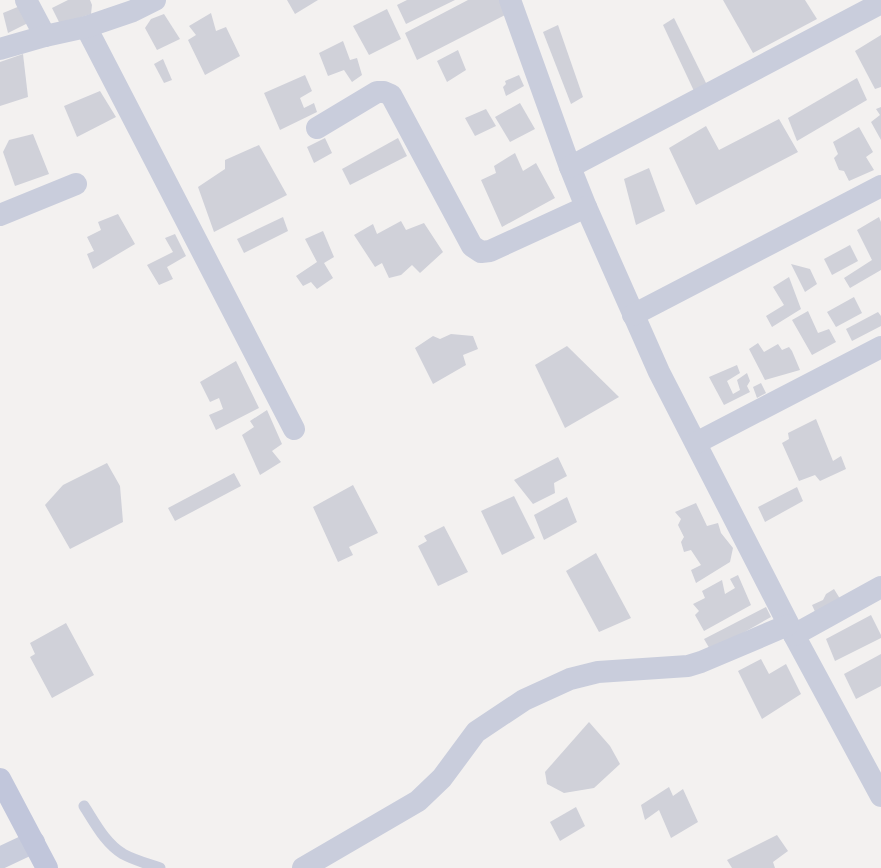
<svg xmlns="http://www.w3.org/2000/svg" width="881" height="868" font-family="'PT Sans',sans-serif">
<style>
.building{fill:#d0d1d9}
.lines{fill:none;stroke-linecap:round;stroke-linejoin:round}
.lane{stroke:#c9cddc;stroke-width:11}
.street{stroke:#c9cddc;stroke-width:22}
.secondary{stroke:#c1c6db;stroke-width:22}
</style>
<rect width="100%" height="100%" fill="#f3f1f0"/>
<g class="building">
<polygon points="68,0 90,0 92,5 91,14 60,24 52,8"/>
<polygon points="287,0 318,0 295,14"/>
<polygon points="407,0 455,0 406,24 397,5"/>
<polygon points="468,0 504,0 509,13 417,60 405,33"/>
<polygon points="723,0 805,0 817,19 753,53"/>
<polygon points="20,6 28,23 8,33 3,13"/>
<polygon points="387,9 401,39 369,55 353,26"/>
<polygon points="211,13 216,31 226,27 240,56 205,75 188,40 196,35 189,26"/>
<polygon points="164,14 180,39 157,50 145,28 151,19"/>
<polygon points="674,18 707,85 694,91 663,25"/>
<polygon points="558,25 583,97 571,104 543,32"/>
<polygon points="881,35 881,87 875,89 855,51"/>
<polygon points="343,41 350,60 357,58 362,75 352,82 344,70 328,76 319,53"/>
<polygon points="458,50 466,70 447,82 437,61"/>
<polygon points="23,54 28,97 0,106 0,62"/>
<polygon points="163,59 172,80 164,83 154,64"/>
<polygon points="305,75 312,91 300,98 304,108 314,103 317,112 280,130 264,93"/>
<polygon points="519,75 524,86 506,96 503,87 506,84 505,81"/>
<polygon points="857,78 867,100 797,141 788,118"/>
<polygon points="100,91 116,117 77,137 64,106"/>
<polygon points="520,103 535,129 510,142 495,117"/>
<polygon points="881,107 881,140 871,122 880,115 876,109"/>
<polygon points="486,109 496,126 475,136 465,118"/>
<polygon points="779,119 798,152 696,205 669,148 706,126 719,150"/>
<polygon points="859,127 873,152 866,157 874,170 849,181 844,171 839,170 834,158 838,154 833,142"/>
<polygon points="33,134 49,174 15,186 3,152 9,140"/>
<polygon points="325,138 332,153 314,163 307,147"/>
<polygon points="398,138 407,156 350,185 342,169"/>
<polygon points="259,145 287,195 214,232 198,187 225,169 225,160"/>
<polygon points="515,153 523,171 536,163 555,198 502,227 481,180 496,173 494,166"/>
<polygon points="649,168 665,211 636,225 624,179"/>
<polygon points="118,214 135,244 93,269 87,254 94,251 87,237 101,230 98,222"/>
<polygon points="283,217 288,231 244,253 237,239"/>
<polygon points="879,217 881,222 881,270 850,288 844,278 872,260 857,230"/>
<polygon points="401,221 406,230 424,223 443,252 420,273 412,265 401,275 389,278 382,263 375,267 354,235 373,224 377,234"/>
<polygon points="323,231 334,257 324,263 333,278 317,289 311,282 303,286 296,276 317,262 305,239"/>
<polygon points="175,234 186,256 167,267 173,279 159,285 147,265 173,252 165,238"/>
<polygon points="850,245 858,261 832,275 824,259"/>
<polygon points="791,264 810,269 817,284 805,292"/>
<polygon points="789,277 801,309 772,327 766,316 784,305 773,287"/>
<polygon points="854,297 862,313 836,327 827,312"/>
<polygon points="808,311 818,333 829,329 836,342 812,355 792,320"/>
<polygon points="878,312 881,316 881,326 852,341 846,329"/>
<polygon points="451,334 473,336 478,349 463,355 466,365 433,384 415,348 433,336 440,339"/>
<polygon points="758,343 764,352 778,344 782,350 789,347 792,351 800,370 765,380 749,349"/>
<polygon points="567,346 619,397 565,428 535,365"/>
<polygon points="236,361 259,408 216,430 209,415 223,409 219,398 210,402 200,382"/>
<polygon points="737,365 740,373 727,381 733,394 740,390 737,380 747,373 750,381 747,386 750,392 724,405 709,377"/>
<polygon points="761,383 766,393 757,398 753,387"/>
<polygon points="267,410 282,444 272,451 281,462 260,475 242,435 254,427 250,421"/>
<polygon points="816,419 833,461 841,456 846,469 820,481 815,475 799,481 782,443 789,439 788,433"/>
<polygon points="558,457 567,476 554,483 555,493 533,504 514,480"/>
<polygon points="107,463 120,486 123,522 70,549 45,505 63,485"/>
<polygon points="234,473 241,486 175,521 168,508"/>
<polygon points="353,485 378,533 349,547 353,555 338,562 313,507"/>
<polygon points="797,487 803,501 765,522 758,507"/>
<polygon points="514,496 535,538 502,555 481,511"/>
<polygon points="567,497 577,522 544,540 534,515"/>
<polygon points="696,503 707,526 718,523 721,533 733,548 730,562 696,583 691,570 701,565 691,550 684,552 681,542 684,537 678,525 681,519 675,512"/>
<polygon points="444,526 468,572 438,586 418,546 427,541 424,536"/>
<polygon points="596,553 631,618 599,632 566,571"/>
<polygon points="738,575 751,605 704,631 695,615 699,611 693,604 705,598 702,591 722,580 725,594 735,588 730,579"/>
<polygon points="834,589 842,602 817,616 812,605 823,600 826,594"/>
<polygon points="766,607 771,617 711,651 704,639"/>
<polygon points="871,615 881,635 881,638 835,661 826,639"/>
<polygon points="66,623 94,675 52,698 30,657 35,654 30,643"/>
<polygon points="881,654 881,686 856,699 844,674"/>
<polygon points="761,659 769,674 786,664 801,694 762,719 738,671"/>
<polygon points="589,722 610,746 620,764 594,788 564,793 547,784 545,772"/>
<polygon points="669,787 673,796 683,789 698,822 671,838 659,810 645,820 641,805"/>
<polygon points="576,807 585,826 560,841 550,822"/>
<polygon points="777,835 788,851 773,862 775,868 732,868 727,860"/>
</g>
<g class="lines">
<path class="lane" d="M84,806C95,823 105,843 123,854C134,860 148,864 160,868"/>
<g class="street">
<polyline points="26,0 45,36"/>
<polyline points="510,0 570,167 586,207 659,372 794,635 881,796"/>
<polyline points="86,27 294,429"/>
<polyline points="0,49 45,36 86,27 133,11 155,0"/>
<polyline points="317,128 377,92 384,92 391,95 472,246 481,252 490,251 586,207"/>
<polyline points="570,167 881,3"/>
<polyline points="0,215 76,184"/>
<polyline points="633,315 881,186"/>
<polyline points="696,443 881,347"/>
<polyline points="794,635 881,587"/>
<polyline points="0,858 34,842"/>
<polyline points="303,868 418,801 442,778 476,732 524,700 570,679 598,672 688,666 701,662 788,625"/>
</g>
<polyline class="secondary" points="0,779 47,868"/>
</g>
</svg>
